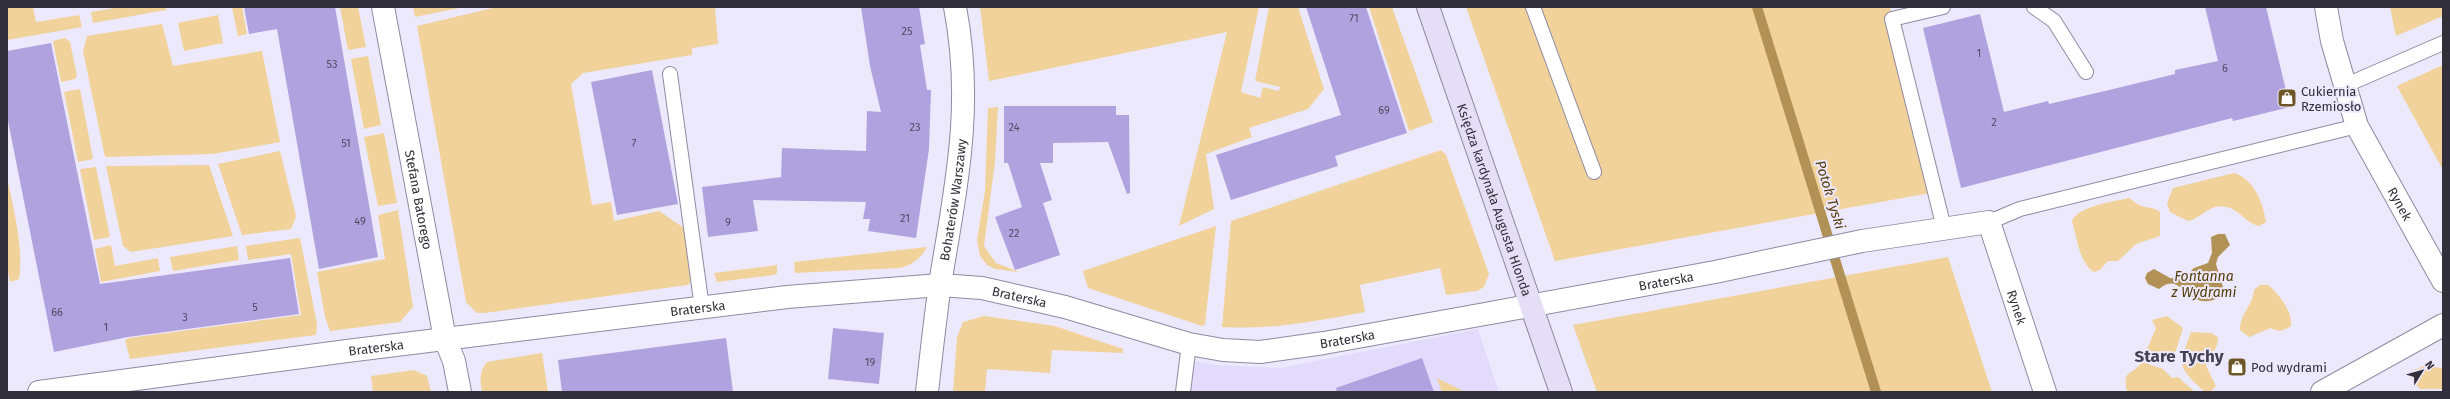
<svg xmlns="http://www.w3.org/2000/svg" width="2450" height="399" font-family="'Fira Sans',sans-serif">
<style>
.built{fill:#e2dbfc}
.green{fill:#f1d29b}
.water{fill:#b19155}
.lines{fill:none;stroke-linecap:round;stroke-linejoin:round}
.stream{stroke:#b19155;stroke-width:10}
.building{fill:#b0a2de}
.lane-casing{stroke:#8e8aa1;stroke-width:16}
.street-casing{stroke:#8e8aa1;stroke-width:24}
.secondary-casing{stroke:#8e8aa1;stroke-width:24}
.lane{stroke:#fff;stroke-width:14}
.street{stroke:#fff;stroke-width:22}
.secondary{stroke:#e4def7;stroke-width:22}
.labels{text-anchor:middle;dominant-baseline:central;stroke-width:4;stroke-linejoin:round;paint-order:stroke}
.number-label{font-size:11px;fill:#514c62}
.poi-label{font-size:13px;fill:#312f39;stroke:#ede9fd;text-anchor:start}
.street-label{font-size:13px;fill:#312f39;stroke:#ede9fd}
.water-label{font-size:14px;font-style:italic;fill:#533b0a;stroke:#ede9fd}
.district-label{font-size:17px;font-weight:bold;fill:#454155;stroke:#ede9fd}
</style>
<rect width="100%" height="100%" fill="#ede9fd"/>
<polygon class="built" points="1478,329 1499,392 1180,392 1185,359 1214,365 1280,368"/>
<g class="green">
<polygon points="7,7 33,7 36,22 79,15 82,27 7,40"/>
<polygon points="121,7 166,7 166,10 93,23 91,12"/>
<polygon points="232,7 242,7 247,34 238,36"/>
<polygon points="340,7 358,7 366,47 348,50"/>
<polygon points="413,7 464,7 415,17"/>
<polygon points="497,7 715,7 718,44 692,48 692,55 583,73 571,84 592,205 611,202 614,221 659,211 684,228 692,281 687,285 485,313 477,313 466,302 417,26"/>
<polygon points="980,7 1259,7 1241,92 1260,98 1263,87 1279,91 1280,87 1255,81 1269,7 1298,7 1324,89 1308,109 1249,128 1252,137 1206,154 1214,209 1179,226 1227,32 989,81"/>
<polygon points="1369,7 1392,7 1433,122 1409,131"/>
<polygon points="1466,7 1890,7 1936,192 1555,261"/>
<polygon points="2390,7 2443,7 2443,16 2396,36"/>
<polygon points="218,15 223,43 184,51 178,23"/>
<polygon points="162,24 173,66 262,51 280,142 213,154 105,157 83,51 87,36"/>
<polygon points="65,38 70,42 77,76 75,79 61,82 53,41"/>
<polygon points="368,56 381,125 364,129 351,59"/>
<polygon points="2443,65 2443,170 2397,86"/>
<polygon points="80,89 93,159 78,162 64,92"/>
<polygon points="998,107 995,162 984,246 996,263 1019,272 995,269 987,265 980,256 977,240 985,191 988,108"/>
<polygon points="384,133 397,203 378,206 364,137"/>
<path d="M1441,150L1446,155L1489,274L1484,287L1477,291L1446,295L1440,268L1360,285L1365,312C1317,321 1271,330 1222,327L1231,221Z"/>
<polygon points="280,151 296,216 291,229 242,235 218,164"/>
<polygon points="209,165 233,236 131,252 123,246 106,166"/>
<polygon points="96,167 110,237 94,240 80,169"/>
<path d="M2234,173C2254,179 2263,202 2266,222L2259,226C2243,222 2235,202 2215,207C2205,210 2198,219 2188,221L2170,212L2167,203L2173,188Z"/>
<path d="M7,177C13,207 24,248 19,279L10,282L7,267Z"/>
<path d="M2130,198C2143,212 2151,204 2160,212V236L2136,244L2118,261H2108L2100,270L2094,272C2079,263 2077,237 2072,221C2078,206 2115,201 2130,198Z"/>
<polygon points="398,210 413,307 400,322 330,331 325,317 317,272 385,259 378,215"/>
<polygon points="1216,226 1205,324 1202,326 1088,288 1083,271"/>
<polygon points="300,238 317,324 316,335 130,359 125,340 129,338 301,315 291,254 248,260 246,246"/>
<polygon points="111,245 115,266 158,258 160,271 101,282 95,249"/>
<polygon points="237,246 239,260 173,271 170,257"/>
<path d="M927,247C920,259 914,264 900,268L795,273L794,262Z"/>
<polygon points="1948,257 1992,392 1597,392 1573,325"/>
<polygon points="777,265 777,273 774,275 717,282 714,273"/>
<path d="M2260,285H2268C2279,294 2293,312 2291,326C2283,332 2279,332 2271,328L2249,337L2240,330C2240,314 2253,305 2254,290Z"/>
<polygon points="984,316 1055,326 1123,349 1123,353 1052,350 1050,373 987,369 985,392 953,392 957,337 963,322"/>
<polygon points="2167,316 2183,328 2174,357 2165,362 2145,354 2156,328 2152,320"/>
<path d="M2191,332L2211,333L2218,337C2219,348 2210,355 2206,366L2216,386L2211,391L2205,392C2177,366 2178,368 2191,332Z"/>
<path d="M542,353L548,392H482C480,380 479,372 487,362Z"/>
<path d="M2142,362L2163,369L2172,378L2178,377L2195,392H2127C2122,368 2131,377 2142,362Z"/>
<polygon points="2424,366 2443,368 2443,389 2420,389 2409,376 2409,372"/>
<polygon points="414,370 427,376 431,392 373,392 371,376"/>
<polygon points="1437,378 1465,392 1442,392"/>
</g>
<path class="water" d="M2218,234H2225L2230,245L2218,257L2216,264L2223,287L2216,299C2185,311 2183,269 2159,289L2148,284L2145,278L2147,273L2154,269L2170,278L2182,279L2194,268L2208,263L2212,253L2211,237Z"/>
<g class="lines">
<polyline class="stream" points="1757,7 1876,392"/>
</g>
<g class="building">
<polygon points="244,7 335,7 378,257 319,269 277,29 249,34"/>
<polygon points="861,7 919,7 925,44 920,45 927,90 931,90 929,149 916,238 868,231 870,219 863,219 866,202 753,200 758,231 708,237 702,187 781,177 782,148 866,151 867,111 881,112 870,66"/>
<polygon points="1306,7 1366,7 1407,133 1335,156 1338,166 1231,200 1216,155 1341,115"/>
<polygon points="2205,7 2266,7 2290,107 2233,121 2232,118 1961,188 1923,28 1980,14 2004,112 2048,101 2049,104 2105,91 2175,74 2175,70 2218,61"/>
<polygon points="51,43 100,284 290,258 299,314 128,337 54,352 7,116 7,51"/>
<polygon points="652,70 678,204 617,215 591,82"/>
<polygon points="1004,106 1116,106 1116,115 1129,115 1130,193 1127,194 1108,142 1053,143 1053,163 1040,163 1052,200 1043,203 1060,255 1015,270 995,217 1022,207 1008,163 1004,163"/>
<polygon points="833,328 884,333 879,384 828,379"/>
<polygon points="726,338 733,392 562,392 558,360"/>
<polygon points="1422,358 1434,392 1337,392 1336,388"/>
</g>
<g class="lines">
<defs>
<g id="lane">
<polyline points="1533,7 1594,172"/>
<polyline points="1943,7 1892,19 1944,228"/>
<polyline points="2034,7 2054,21 2086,72"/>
<polyline points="670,74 702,308"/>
<polyline points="2344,86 2443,43"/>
<polyline points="1989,222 2020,209 2357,126"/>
<polyline points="1183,392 1189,344"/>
</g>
<g id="street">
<path id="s1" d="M383,7L445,339L454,361L460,392"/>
<path id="s2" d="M2326,7L2332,41L2357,126L2443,281"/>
<path id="s3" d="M39,392L347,351L787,297L940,285L982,288L1065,307L1189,344L1223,350L1260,352L1324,343L1485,314L1715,272L1862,241L1989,222L2045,392"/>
<path id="s4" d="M927,392C931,356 935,320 940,284C956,186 974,106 955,7"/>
<polyline points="2322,392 2443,325"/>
</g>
<g id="secondary">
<path id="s5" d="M1428,7L1561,392"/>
</g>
</defs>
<use href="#lane" class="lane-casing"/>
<use href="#street" class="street-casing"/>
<use href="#secondary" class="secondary-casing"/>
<use href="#lane" class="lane"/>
<use href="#street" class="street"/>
<use href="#secondary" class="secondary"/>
</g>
<defs>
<symbol id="shop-square" viewBox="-11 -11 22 22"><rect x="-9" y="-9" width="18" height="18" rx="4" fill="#6f5627" stroke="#ede9fd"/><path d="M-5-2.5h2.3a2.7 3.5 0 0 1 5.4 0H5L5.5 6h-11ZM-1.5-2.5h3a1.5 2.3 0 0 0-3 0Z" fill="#fff"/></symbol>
</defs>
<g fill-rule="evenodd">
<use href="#shop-square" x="2276" y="87" width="22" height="22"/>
<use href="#shop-square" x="2226" y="356" width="22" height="22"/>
</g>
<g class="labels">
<g class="number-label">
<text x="1354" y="18">71</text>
<text x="907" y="31">25</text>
<text x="1979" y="53">1</text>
<text x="332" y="64">53</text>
<text x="2225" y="68">6</text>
<text x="1384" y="110">69</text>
<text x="1994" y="122">2</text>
<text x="915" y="127">23</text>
<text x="1014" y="127">24</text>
<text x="346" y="143">51</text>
<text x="634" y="143">7</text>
<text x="905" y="218">21</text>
<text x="360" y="221">49</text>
<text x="728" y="222">9</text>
<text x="1014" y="233">22</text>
<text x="255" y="307">5</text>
<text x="57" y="312">66</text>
<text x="185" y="317">3</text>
<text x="106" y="327">1</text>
<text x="870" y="362">19</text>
</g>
<g class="poi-label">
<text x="2301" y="91">Cukiernia<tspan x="2301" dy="15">Rzemiosło</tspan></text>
<text x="2251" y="367">Pod wydrami</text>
</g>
<g class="street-label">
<text stroke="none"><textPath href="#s1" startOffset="196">Stefana Batorego</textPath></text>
<text stroke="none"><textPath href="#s4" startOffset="194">Bohaterów Warszawy</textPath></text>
<text stroke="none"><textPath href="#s5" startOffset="204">Księdza kardynała Augusta Hlonda</textPath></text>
<text stroke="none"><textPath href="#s2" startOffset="212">Rynek</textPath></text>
<text stroke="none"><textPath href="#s3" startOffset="1648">Braterska</textPath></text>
<text stroke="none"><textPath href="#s3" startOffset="988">Braterska</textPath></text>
<text stroke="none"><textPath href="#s3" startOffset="2066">Rynek</textPath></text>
<text stroke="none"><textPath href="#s3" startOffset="664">Braterska</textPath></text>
<text stroke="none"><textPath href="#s3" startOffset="1324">Braterska</textPath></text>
<text stroke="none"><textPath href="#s3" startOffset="340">Braterska</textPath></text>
</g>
<g class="water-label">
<text transform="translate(1830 195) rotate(73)">Potok Tyski</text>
<text x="2204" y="276">Fontanna<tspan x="2204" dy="16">z Wydrami</tspan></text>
</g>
<g class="district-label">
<text x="2179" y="356">Stare Tychy</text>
</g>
</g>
<rect width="2450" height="399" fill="none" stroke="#312f39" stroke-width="16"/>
<g transform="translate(2422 371) rotate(53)" stroke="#ede9fd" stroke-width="3" paint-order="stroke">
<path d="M0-3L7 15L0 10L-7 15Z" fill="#312f39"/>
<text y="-6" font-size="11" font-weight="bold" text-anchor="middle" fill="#312f39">N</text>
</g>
</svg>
